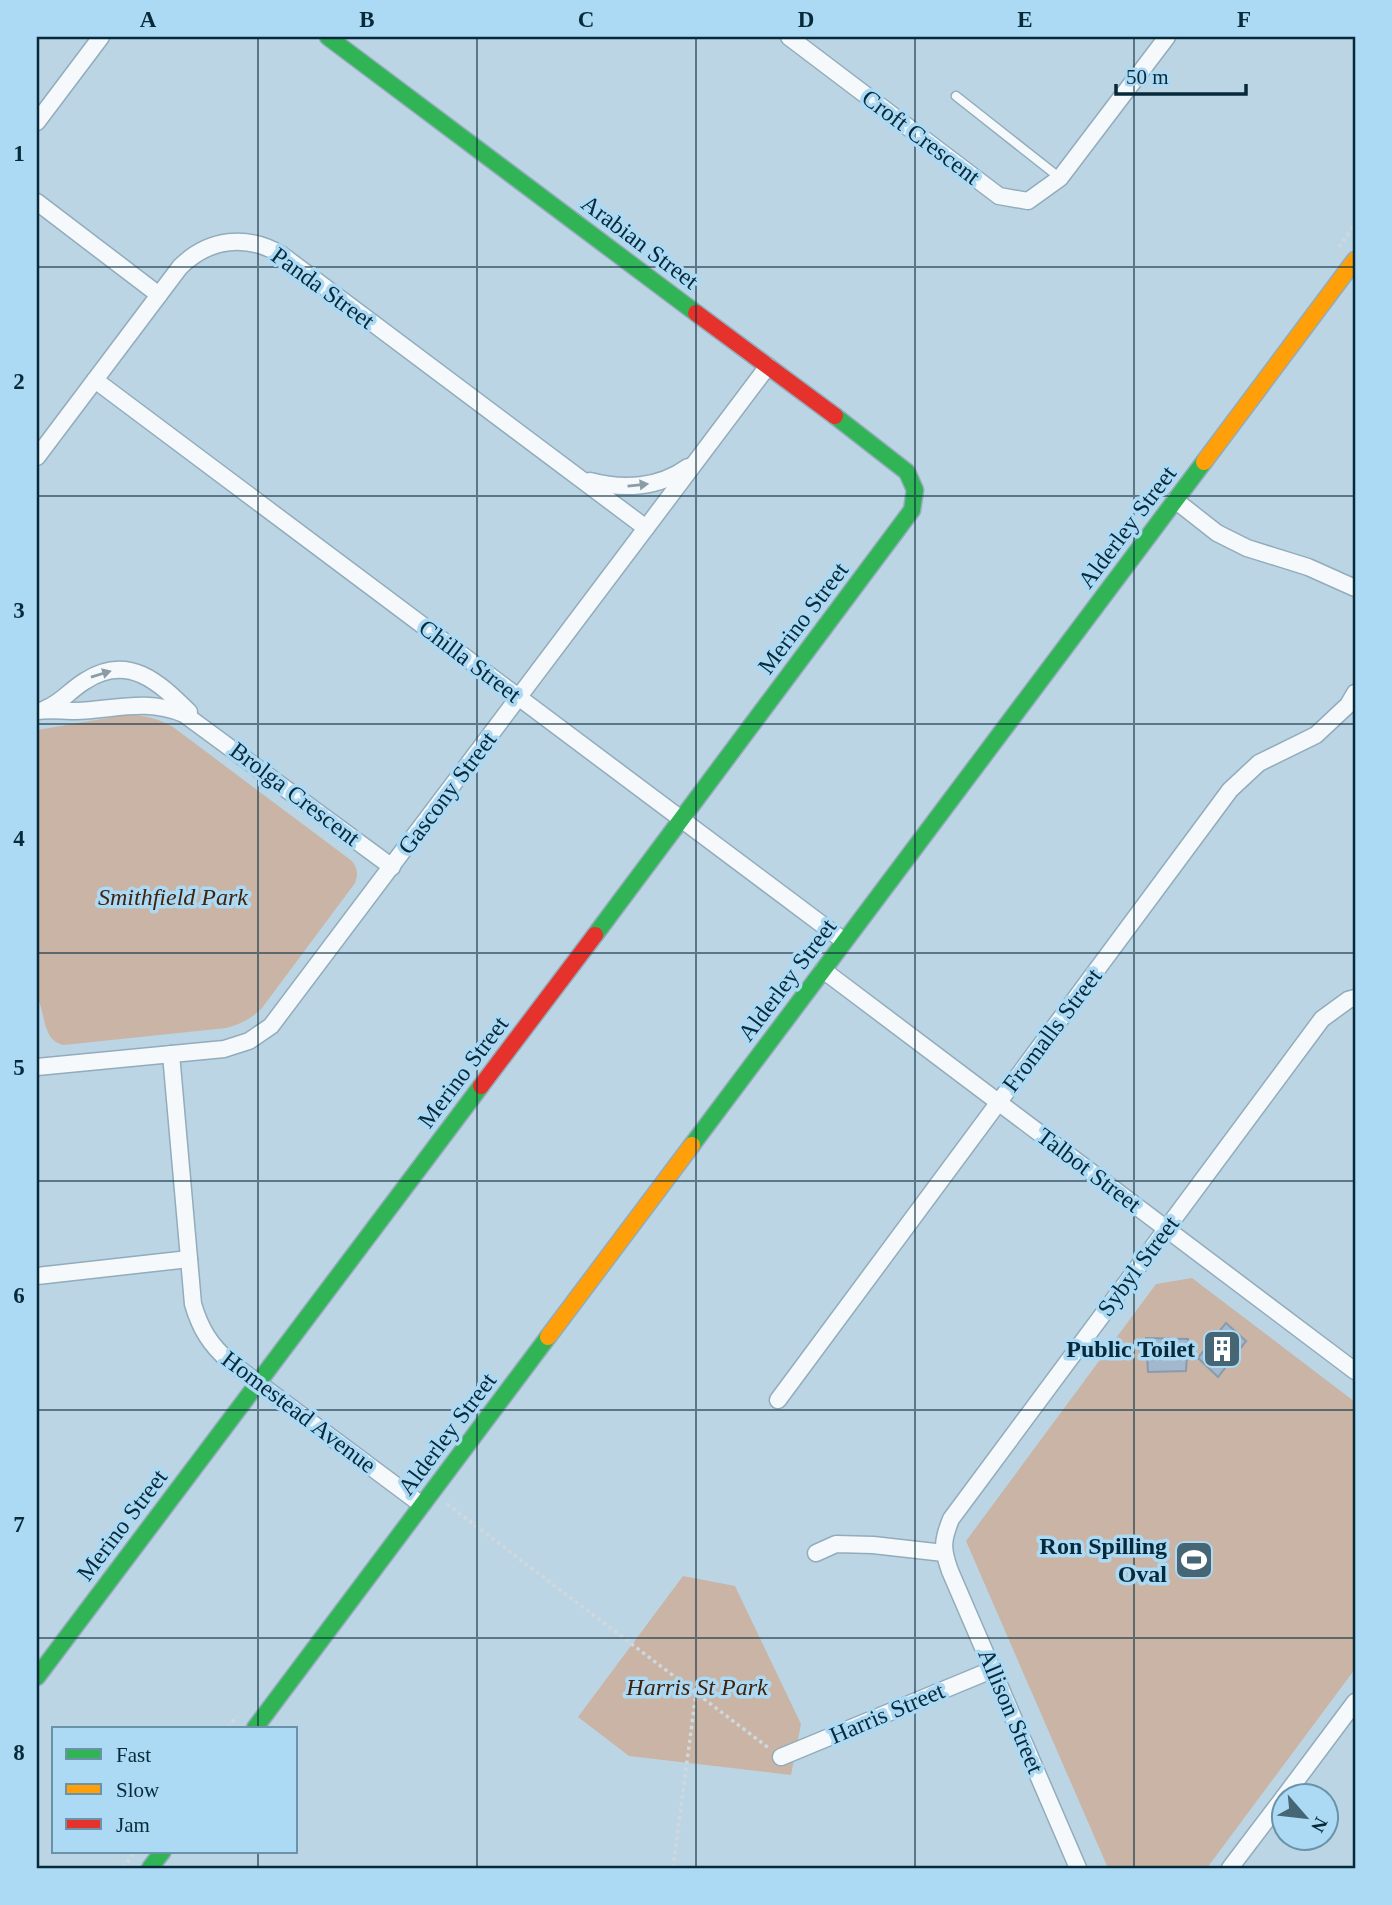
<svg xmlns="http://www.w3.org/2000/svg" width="1392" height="1905" font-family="'Times New Roman',serif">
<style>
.green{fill:#c9b4a5}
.building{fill:#a3b8cc;stroke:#879bac;stroke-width:2}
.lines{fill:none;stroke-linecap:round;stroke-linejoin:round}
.lane-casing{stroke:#92acbb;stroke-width:11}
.street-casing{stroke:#92acbb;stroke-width:19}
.fast-casing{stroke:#92acbb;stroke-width:19}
.slow-casing{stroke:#92acbb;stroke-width:19}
.jam-casing{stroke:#92acbb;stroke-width:19}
.path{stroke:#cfd8dd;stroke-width:3.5;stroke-dasharray:3.5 3.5;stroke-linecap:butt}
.lane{stroke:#f5f9fb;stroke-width:8}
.street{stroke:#f5f9fb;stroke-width:16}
.fast{stroke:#30b455;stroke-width:16}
.slow{stroke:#ff9f0a;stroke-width:16}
.jam{stroke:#e5322d;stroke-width:16}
.oneway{fill:#8a9ca5}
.grid{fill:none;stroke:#072a3b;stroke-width:2;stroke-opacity:0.55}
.labels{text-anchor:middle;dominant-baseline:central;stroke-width:7;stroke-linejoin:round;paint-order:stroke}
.street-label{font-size:24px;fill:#072a3b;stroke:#acd9f4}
.park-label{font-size:24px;font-style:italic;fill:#41230c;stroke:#acd9f4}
.poi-label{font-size:24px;font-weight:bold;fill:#072a3b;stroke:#acd9f4;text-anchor:end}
.neatline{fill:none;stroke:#072a3b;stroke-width:2.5}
.grid-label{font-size:23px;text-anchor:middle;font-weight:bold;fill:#072a3b}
</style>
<rect width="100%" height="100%" fill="#bcd5e4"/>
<g class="green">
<path d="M126,715C145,715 157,718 173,727L352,861C358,869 358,874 355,883L262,1008C251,1019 241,1024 226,1028L64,1045C42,1041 46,1014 37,997V730Z"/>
<polygon points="1192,1278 1355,1402 1355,1669 1207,1868 1108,1868 966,1541 1156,1284"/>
<polygon points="683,1576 735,1586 801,1724 791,1775 629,1756 578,1717"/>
</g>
<g class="building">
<polygon points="1226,1323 1246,1341 1218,1377 1198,1358"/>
<polygon points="1146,1338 1188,1339 1186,1371 1148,1372"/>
</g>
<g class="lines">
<defs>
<polyline id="lane" points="956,96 1060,178"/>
<g id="street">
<polyline points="789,37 999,196 1028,201 1060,178 1167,37"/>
<polyline points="37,122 101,37"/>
<polyline points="37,202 159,295"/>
<polyline points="95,380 844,941"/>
<path d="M37,457L180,267C209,238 247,234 282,255L646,528"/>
<path d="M590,481C623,490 659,488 688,467"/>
<polyline points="1175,500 1217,533 1247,548 1308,567 1355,588"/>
<path d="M45,709C61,703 70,690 85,681C128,653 159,682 189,712"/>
<path d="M37,711C50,709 62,711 75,711C115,710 145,698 184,714L392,867"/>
<polyline points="823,970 1355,1371"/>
<path d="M171,1054L193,1304C200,1328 210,1345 230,1362L422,1505"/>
<polyline points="37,1067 224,1049 249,1041 271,1026 768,366"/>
<polyline points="37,1276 189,1259"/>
<polyline points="778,1400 1230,790 1259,763 1316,735 1348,705 1355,693"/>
<polyline points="816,1553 836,1544 873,1545 944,1553"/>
<polyline points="781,1757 994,1669"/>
<polyline points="1284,1797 1355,1702"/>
<path d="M1078,1868L950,1571C942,1549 942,1541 951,1519L1322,1019L1348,1000L1355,998"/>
<polyline points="1230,1868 1284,1797"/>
</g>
<g id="fast">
<polyline points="328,37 696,313"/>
<polyline points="595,935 912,510 915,490 907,472 835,416"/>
<polyline points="692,1145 1204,462"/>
<polyline points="37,1677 481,1086"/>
<polyline points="255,1728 548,1337"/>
<polyline points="150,1868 163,1851"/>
</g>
<g id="slow">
<polyline points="1204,462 1355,260"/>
<polyline points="548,1337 692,1145"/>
</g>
<g id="jam">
<polyline points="696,313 835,416"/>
<polyline points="481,1086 595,935"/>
</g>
</defs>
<use href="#lane" class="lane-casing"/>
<use href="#street" class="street-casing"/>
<use href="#fast" class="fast-casing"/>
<use href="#slow" class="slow-casing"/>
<use href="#jam" class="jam-casing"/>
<g class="path">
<polyline points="1339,247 1355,224"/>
<polyline points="768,1007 818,940"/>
<polyline points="447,1504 770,1749"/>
<polyline points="228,1728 237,1716"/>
<polyline points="123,1868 134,1853"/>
<polyline points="673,1868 696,1693"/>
</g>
<use href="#lane" class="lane"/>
<use href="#street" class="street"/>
<use href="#fast" class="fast"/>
<use href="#slow" class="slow"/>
<use href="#jam" class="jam"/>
</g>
<defs><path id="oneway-solid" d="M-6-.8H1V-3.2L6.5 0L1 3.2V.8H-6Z" transform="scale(1.75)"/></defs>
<g class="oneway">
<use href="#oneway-solid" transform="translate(638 485) rotate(-6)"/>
<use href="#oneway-solid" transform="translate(101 674) rotate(-17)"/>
</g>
<path class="grid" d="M258,37V1728M477,37V1868M696,37V1868M915,37V1868M1134,37V1868M37,267H1355M37,496H1355M37,724H1355M37,953H1355M37,1181H1355M37,1410H1355M37,1638H1355M258,1851V1868"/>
<defs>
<symbol id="building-square" viewBox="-11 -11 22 22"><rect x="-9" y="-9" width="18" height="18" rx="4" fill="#466676" stroke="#acd9f4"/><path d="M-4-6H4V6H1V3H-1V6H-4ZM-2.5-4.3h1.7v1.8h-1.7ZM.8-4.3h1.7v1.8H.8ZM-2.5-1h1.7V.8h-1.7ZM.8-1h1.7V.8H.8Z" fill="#fff"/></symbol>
<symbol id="stadium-square" viewBox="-11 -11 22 22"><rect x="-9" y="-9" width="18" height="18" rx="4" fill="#466676" stroke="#acd9f4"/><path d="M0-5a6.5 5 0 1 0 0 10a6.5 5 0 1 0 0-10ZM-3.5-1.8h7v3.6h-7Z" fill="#fff"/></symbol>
</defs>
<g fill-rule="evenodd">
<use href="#building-square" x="1200" y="1327" width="44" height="44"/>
<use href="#stadium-square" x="1172" y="1538" width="44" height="44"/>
</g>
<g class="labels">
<g class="street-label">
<text transform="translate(921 137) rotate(37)">Croft Crescent</text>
<text transform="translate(640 242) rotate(37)">Arabian Street</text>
<text transform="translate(323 288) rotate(36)">Panda Street</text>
<text transform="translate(1127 527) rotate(-53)">Alderley Street</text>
<text transform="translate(803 618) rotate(-53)">Merino Street</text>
<text transform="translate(470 661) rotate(37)">Chilla Street</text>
<text transform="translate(447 793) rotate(-53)">Gascony Street</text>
<text transform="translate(295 794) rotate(37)">Brolga Crescent</text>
<text transform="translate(787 980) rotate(-53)">Alderley Street</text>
<text transform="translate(1052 1030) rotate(-53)">Fromalls Street</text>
<text transform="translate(463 1072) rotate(-53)">Merino Street</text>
<text transform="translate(1089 1170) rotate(37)">Talbot Street</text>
<text transform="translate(1138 1266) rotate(-53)">Sybyl Street</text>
<text transform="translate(299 1412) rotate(37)">Homestead Avenue</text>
<text transform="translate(447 1434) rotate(-53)">Alderley Street</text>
<text transform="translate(122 1525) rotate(-53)">Merino Street</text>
<text transform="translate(1011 1711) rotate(67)">Allison Street</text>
<text transform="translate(887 1713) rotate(-23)">Harris Street</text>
</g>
<g class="park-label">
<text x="173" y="897">Smithfield Park</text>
<text x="697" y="1687">Harris St Park</text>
</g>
<g class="poi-label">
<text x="1195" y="1349">Public Toilet</text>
<text x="1167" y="1546">Ron Spilling<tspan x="1167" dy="28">Oval</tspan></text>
</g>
</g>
<rect width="1392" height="1905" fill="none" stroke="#acd9f4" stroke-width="77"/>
<rect x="52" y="1727" width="245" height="126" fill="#acd9f4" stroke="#6a93aa" stroke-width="2"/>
<rect x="66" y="1749" width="35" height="10" fill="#30b455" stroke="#6a93aa" stroke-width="2"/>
<text x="116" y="1762" font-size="21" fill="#072a3b">Fast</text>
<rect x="66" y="1784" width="35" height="10" fill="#ff9f0a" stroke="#6a93aa" stroke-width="2"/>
<text x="116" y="1797" font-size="21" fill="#072a3b">Slow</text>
<rect x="66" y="1819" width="35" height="10" fill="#e5322d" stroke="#6a93aa" stroke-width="2"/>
<text x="116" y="1832" font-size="21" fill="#072a3b">Jam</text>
<g transform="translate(1305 1817) rotate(118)"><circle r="33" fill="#acd9f4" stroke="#6a93aa" stroke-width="2"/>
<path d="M0-5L12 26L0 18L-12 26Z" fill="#466676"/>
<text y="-10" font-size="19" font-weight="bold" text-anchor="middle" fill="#072a3b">N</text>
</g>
<path d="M1116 84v10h130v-10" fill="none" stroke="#072a3b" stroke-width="3.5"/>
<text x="1126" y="84" font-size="21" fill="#072a3b" stroke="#acd9f4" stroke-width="5" paint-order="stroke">50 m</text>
<rect x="38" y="38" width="1316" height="1829" class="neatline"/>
<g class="grid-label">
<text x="148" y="27">A</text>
<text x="367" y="27">B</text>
<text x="586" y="27">C</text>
<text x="806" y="27">D</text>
<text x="1025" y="27">E</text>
<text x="1244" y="27">F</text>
<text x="19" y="161">1</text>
<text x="19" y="389">2</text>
<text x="19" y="618">3</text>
<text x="19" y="846">4</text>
<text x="19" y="1075">5</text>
<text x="19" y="1303">6</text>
<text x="19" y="1532">7</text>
<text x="19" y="1760">8</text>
</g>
</svg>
